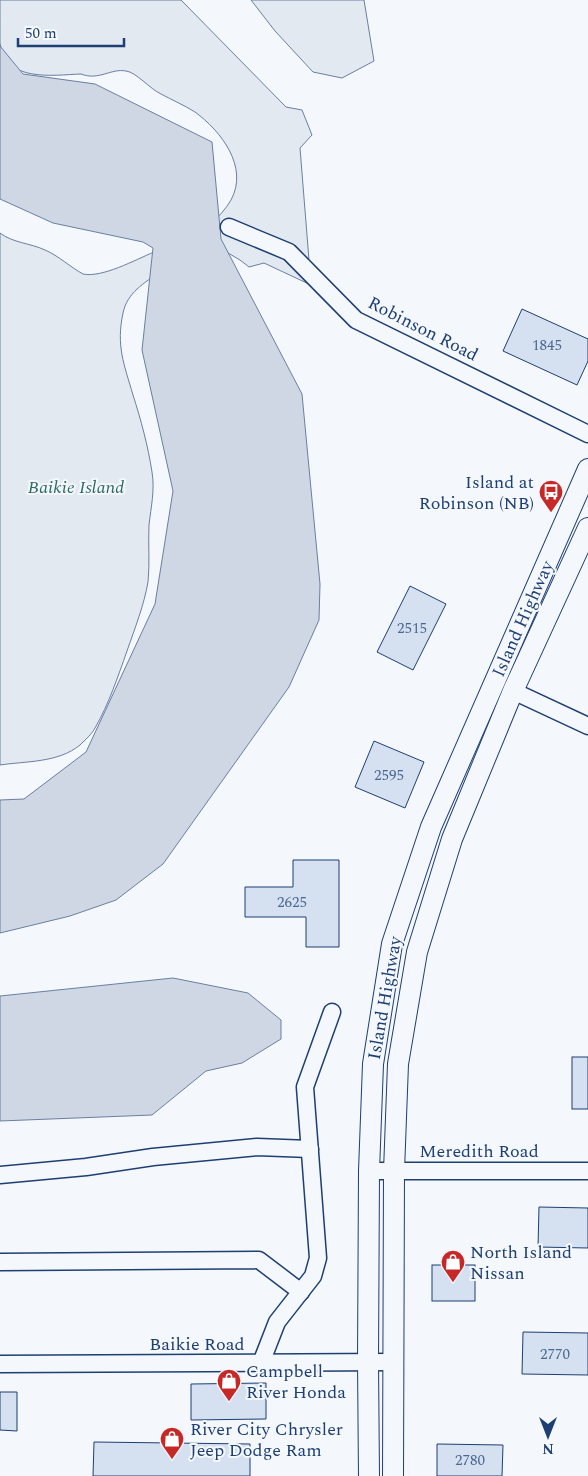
<svg xmlns="http://www.w3.org/2000/svg" width="588" height="1476" font-family="Spectral,serif">
<style>
.green{fill:#e3e9f0;stroke:#687fa3}
.water{fill:#cfd7e4;stroke:#687fa3}
.building{fill:#d5e0f0;stroke:#1d3f73}
.lines{fill:none;stroke-linecap:round;stroke-linejoin:round}
.minor-casing{stroke:#1d3f73;stroke-width:19}
.major-casing{stroke:#1d3f73;stroke-width:22}
.minor{stroke:#f4f7fb;stroke-width:16}
.major{stroke:#f4f7fb;stroke-width:20}
.labels{text-anchor:middle;dominant-baseline:central;stroke-width:4;stroke-linejoin:round;paint-order:stroke}
.number-label{font-size:15px;fill:#4b6792}
.street-label{font-size:18px;fill:#1d3f73;stroke:#f4f7fb}
.poi-label{font-size:18px;fill:#1d3f73;stroke:#f4f7fb;text-anchor:start}
.park-label{font-size:18px;font-style:italic;fill:#2c6c60;stroke:#f4f7fb}
</style>
<rect width="100%" height="100%" fill="#f4f7fb"/>
<g class="green">
<path d="M0,0H181L286,107L302,110L312,135L300,148L311,285L264,263L249,267L240,260L223,250L211,224C218,217 226,209 231,200C249,167 221,131 195,112C184,105 172,100 161,94C150,89 136,72 126,71C111,68 99,81 81,74C53,75 5,83 0,43C0,29 0,14 0,0Z"/>
<polygon points="251,0 364,0 374,61 342,78 313,72 275,31"/>
<path d="M0,233C13,243 30,243 45,250C59,256 70,267 83,274C102,278 135,260 154,252L160,272C144,283 127,293 123,313C116,346 124,364 133,395C141,420 148,446 152,472C155,490 151,507 149,525C148,544 150,563 148,582C144,605 135,628 127,651C118,676 109,704 95,728C92,734 85,740 80,745C58,763 26,761 0,765Z"/>
</g>
<g class="water">
<polygon points="0,46 23,74 95,84 212,142 221,239 302,394 320,584 319,620 289,687 163,864 116,900 70,916 0,933 0,800 24,799 86,752 155,604 173,491 142,350 153,248 143,242 53,223 0,199"/>
<polygon points="173,978 248,993 281,1020 281,1039 242,1063 206,1071 152,1115 0,1121 0,996"/>
</g>
<g class="building">
<polygon points="522,309 588,339 588,361 577,385 503,351"/>
<polygon points="410,586 446,604 413,670 377,652"/>
<polygon points="374,741 424,762 405,808 355,787"/>
<polygon points="293,860 339,860 339,947 306,947 306,917 245,917 245,887 293,887"/>
<rect x="572" y="1057" width="16" height="52"/>
<polygon points="539,1207 588,1208 588,1248 538,1247"/>
<rect x="432" y="1265" width="43" height="36"/>
<polygon points="523,1332 588,1333 588,1375 522,1374"/>
<polygon points="266,1383 266,1419 191,1420 191,1384"/>
<polygon points="0,1392 17,1392 17,1431 0,1430"/>
<polygon points="94,1442 250,1444 250,1476 93,1476"/>
<polygon points="437,1444 503,1445 502,1476 437,1476"/>
</g>
<g class="lines">
<defs>
<g id="minor">
<polyline points="229,227 289,252 356,320 588,434"/>
<polyline points="513,691 588,726"/>
<polyline points="369,1171 588,1171"/>
<polyline points="0,1175 86,1167 153,1157 257,1147 310,1149"/>
<polyline points="0,1262 259,1260 301,1292"/>
<polyline points="261,1363 277,1322 313,1276 318,1258 305,1087 332,1012"/>
<polyline points="0,1364 393,1362"/>
</g>
<g id="major">
<polyline points="369,1476 368,1362 369,1171 373,1064 392,944 431,827 588,469"/>
<polyline points="393,1476 394,1171 398,1064 417,952 452,839 513,691 588,528"/>
</g>
</defs>
<use href="#minor" class="minor-casing"/>
<use href="#major" class="major-casing"/>
<use href="#minor" class="minor"/>
<use href="#major" class="major"/>
</g>
<defs>
<symbol id="bus-pin" viewBox="-11 -11 22 30"><path d="M0 17L-7.5 6A9.5 9.5 0 1 1 7.5 6Z" fill="#c62828" stroke="#f4f7fb"/><path d="M-5-6H5V4H4V6H2V4H-2V6H-4V4H-5ZM-3.5-4V0h7V-4ZM-3.5 1.2v1.5H-2V1.2ZM2 1.2v1.5H3.5V1.2Z" fill="#fff"/></symbol>
<symbol id="shop-pin" viewBox="-11 -11 22 30"><path d="M0 17L-7.5 6A9.5 9.5 0 1 1 7.5 6Z" fill="#c62828" stroke="#f4f7fb"/><path d="M-5-2.5h2.3a2.7 3.5 0 0 1 5.4 0H5L5.5 6h-11ZM-1.5-2.5h3a1.5 2.3 0 0 0-3 0Z" fill="#fff"/></symbol>
</defs>
<g fill-rule="evenodd">
<use href="#bus-pin" x="537" y="478" width="28" height="38"/>
<use href="#shop-pin" x="439" y="1248" width="28" height="38"/>
<use href="#shop-pin" x="215" y="1367" width="28" height="38"/>
<use href="#shop-pin" x="158" y="1425" width="28" height="38"/>
</g>
<g class="labels">
<g class="number-label">
<text x="547" y="345">1845</text>
<text x="412" y="628">2515</text>
<text x="389" y="775">2595</text>
<text x="292" y="902">2625</text>
<text x="555" y="1354">2770</text>
<text x="470" y="1460">2780</text>
</g>
<g class="street-label">
<text transform="translate(423 329) rotate(27)">Robinson Road</text>
<text transform="translate(523 619) rotate(-66)">Island Highway</text>
<text transform="translate(385 998) rotate(-80)">Island Highway</text>
<text x="479" y="1151">Meredith Road</text>
<text x="197" y="1344">Baikie Road</text>
</g>
<g class="poi-label">
<text x="534" y="482" text-anchor="end">Island at<tspan x="534" dy="21">Robinson (NB)</tspan></text>
<text x="470" y="1252">North Island<tspan x="470" dy="21">Nissan</tspan></text>
<text x="246" y="1371">Campbell<tspan x="246" dy="21">River Honda</tspan></text>
<text x="190" y="1429">River City Chrysler<tspan x="190" dy="21">Jeep Dodge Ram</tspan></text>
</g>
<g class="park-label">
<text x="76" y="487">Baikie Island</text>
</g>
</g>
<g transform="translate(548 1436) rotate(180)" stroke="#f4f7fb" stroke-width="4" paint-order="stroke">
<path d="M0-4L9 19L0 12L-9 19Z" fill="#1d3f73"/>
<text y="-8" font-size="14" font-weight="bold" text-anchor="middle" fill="#1d3f73">N</text>
</g>
<path d="M18 38v8h106v-8" fill="none" stroke="#1d3f73" stroke-width="2.5"/>
<text x="25" y="38" font-size="15" fill="#1d3f73" stroke="#f4f7fb" stroke-width="4" paint-order="stroke">50 m</text>
</svg>
